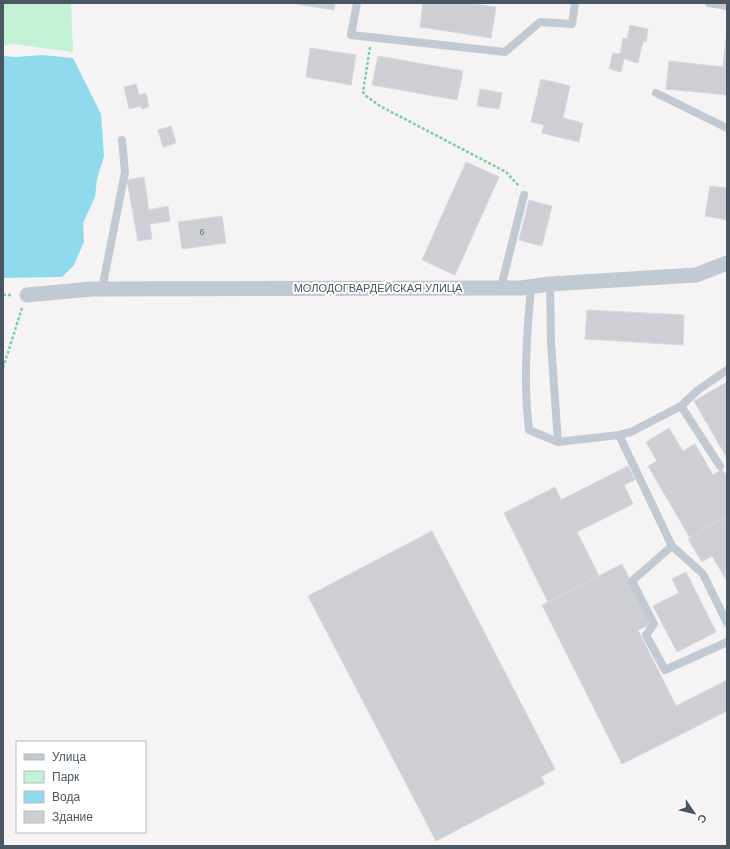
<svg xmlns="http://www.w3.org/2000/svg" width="730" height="849" font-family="Arial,sans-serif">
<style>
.green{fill:#c3f1d5}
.water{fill:#90daee}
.building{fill:#cdcfd5;stroke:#d7d9de}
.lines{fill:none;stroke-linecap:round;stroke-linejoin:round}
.path{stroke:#7ad0a6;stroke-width:2.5;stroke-dasharray:3 2;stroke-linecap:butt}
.service{stroke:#c1cad2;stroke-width:8}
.minor{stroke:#c1cad2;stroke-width:15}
.labels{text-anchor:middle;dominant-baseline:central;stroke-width:4;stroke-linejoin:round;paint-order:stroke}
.number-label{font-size:9px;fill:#6b747e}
.street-label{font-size:11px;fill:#4a5661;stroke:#fff}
</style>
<rect width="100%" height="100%" fill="#f5f3f3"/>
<polygon class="green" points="3,3 71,3 73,52 13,44 3,45"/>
<polygon class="water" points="42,55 73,58 101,114 104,156 97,179 95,197 83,223 84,242 74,265 62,277 3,278 3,56 16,57"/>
<g class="building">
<polygon points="289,3 335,3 334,10"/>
<polygon points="423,3 466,3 496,7 491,38 420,27"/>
<polygon points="630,25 648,29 646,42 643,41 638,63 624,59 621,72 609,69 613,53 620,54 623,38 627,39"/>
<polygon points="727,30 727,95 666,89 669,61 723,67"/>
<polygon points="310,48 356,55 351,85 306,77"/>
<polygon points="378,56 463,71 457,100 372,85"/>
<polygon points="541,79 570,86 563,118 583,123 579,142 542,133 544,125 531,122"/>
<polygon points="136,84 139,95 146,93 149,107 142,109 141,106 129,109 124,87"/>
<polygon points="480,89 502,93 499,109 477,106"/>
<polygon points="171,126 176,143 163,147 158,130"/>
<polygon points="466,162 499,177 455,275 422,260"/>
<polygon points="144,177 149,210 168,206 170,221 150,224 152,239 138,241 127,180"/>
<polygon points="727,182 727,220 705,216 710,186 726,188"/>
<polygon points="529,200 552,206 542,246 519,240"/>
<polygon points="222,216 226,243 182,249 178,222"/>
<polygon points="587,310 684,315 683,345 585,339"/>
<polygon points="727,382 727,458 694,401"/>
<polygon points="669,428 683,451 695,444 713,475 722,469 727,477 727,516 690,538 648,466 657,461 646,442"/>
<polygon points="628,466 635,480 624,485 633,504 577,532 599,576 548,602 504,513 555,487 561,500"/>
<polygon points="727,516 727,581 712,556 702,562 688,539"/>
<polygon points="432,531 555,769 541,777 545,784 436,841 308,596"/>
<polygon points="622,564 652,624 638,630 676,706 727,680 727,711 622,764 542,605"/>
<polygon points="686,572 716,632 677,652 653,606 679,593 672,579"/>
</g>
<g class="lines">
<g class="path">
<polyline points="370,47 363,92 366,96 380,106 506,172 519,186"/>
<polyline points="3,295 13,295"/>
<polyline points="3,368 22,308"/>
</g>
<g class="service">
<polyline points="357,3 351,35 505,52 540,22 572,24 575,3"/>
<polyline points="709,3 727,6"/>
<polyline points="656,93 727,128"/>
<polyline points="550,284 551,343 558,442 619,435 631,432 681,406 698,390 727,370"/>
<path d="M531,286C527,334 523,383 529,430L558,442"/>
<polyline points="501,287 524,195"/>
<polyline points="102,289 125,172 122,140"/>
<polyline points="681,406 720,466"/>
<polyline points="619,435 672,546 703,574 727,623"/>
<polyline points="672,546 632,581 654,624 646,635 665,670 727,642"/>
</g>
<polyline class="minor" points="27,295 92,289 521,288 550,284 696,275 727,263"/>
</g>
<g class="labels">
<g class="number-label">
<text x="202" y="232">6</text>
</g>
<g class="street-label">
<text x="378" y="288">МОЛОДОГВАРДЕЙСКАЯ УЛИЦА</text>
</g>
</g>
<rect width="730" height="849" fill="none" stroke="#4a5661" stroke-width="8"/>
<rect x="16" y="741" width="130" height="92" fill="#ffffff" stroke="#b7bbc0"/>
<rect x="24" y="754" width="20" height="6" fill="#c1cad2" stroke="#b7bbc0"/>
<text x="52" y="761" font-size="12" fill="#4a5661">Улица</text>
<rect x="24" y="771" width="20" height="12" fill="#c3f1d5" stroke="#b7bbc0"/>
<text x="52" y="781" font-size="12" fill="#4a5661">Парк</text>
<rect x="24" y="791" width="20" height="12" fill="#90daee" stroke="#b7bbc0"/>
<text x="52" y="801" font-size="12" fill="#4a5661">Вода</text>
<rect x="24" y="811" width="20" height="12" fill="#cdcfd5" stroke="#b7bbc0"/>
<text x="52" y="821" font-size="12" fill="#4a5661">Здание</text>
<g transform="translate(694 813) rotate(125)" stroke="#ffffff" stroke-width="3" paint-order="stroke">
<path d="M0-3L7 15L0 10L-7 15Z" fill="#4a5661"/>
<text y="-6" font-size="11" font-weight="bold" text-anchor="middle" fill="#4a5661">С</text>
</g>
</svg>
